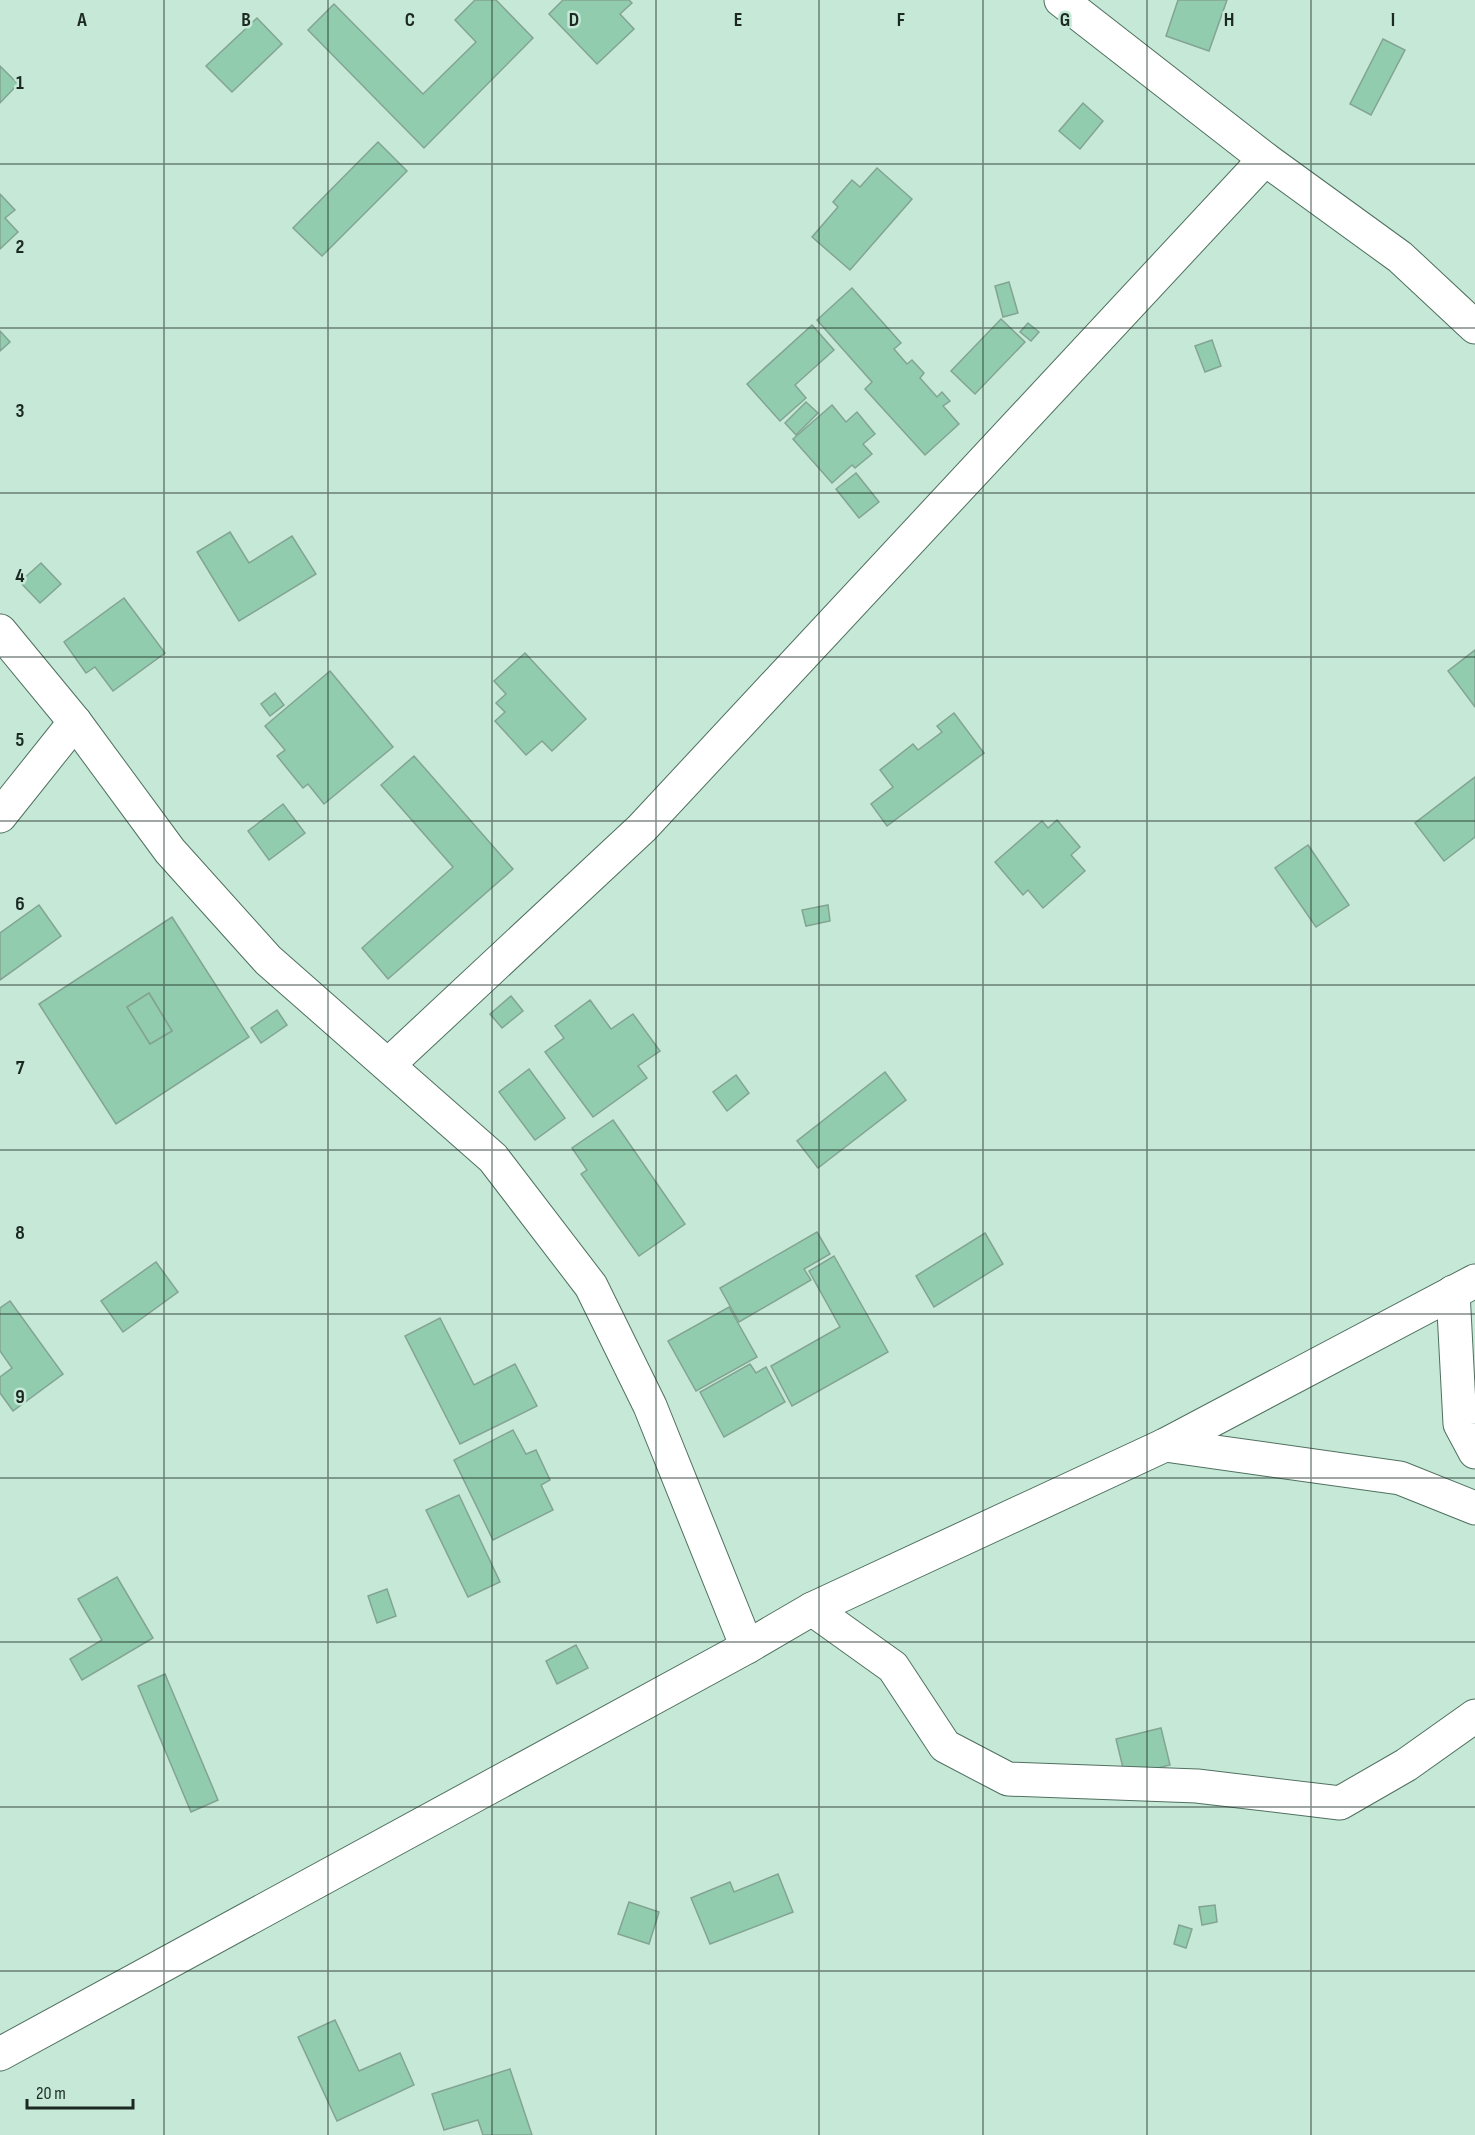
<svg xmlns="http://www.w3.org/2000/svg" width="1475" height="2135" font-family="'Sofia Sans Condensed',sans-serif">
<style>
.building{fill:#91ccae;stroke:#83a492;stroke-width:1.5;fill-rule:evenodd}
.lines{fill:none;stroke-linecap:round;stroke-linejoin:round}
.minor-casing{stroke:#507060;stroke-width:35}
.minor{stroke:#fff;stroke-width:33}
.grid{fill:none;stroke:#1c2923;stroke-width:1.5;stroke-opacity:0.55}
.grid-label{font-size:20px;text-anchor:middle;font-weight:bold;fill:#1c2923;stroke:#c6e9d7;stroke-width:5;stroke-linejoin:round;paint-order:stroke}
</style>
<rect width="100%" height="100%" fill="#c6e9d7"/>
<g class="building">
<polygon points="475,0 496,0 533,38 424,148 308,30 334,4 423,94 476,42 455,20"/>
<polygon points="563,0 629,0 632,3 620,14 634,29 597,64 549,14"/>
<polygon points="1178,0 1227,0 1209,51 1166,36"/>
<polygon points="257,18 282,44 232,92 206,66"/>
<polygon points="1383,39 1405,50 1371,115 1350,104"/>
<polygon points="0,66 18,84 0,103"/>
<polygon points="1083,103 1103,121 1080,149 1059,131"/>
<polygon points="378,142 407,171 322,256 293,228"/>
<polygon points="877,168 912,199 850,270 812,237 838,207 833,202 852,180 860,187"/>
<polygon points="0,194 15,210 5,218 18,232 0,249"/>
<polygon points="1009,282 1018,313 1003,317 995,286"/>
<polygon points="852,288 901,343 894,349 907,364 912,360 924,373 920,378 937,397 942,392 950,401 943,406 959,424 925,455 865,389 872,382 817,320"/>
<polygon points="1001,319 1025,342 975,394 951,371"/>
<polygon points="1028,323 1039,332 1031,341 1020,332"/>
<polygon points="812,325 834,350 795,385 806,398 780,421 747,384"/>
<polygon points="0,331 10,342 0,351"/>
<polygon points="1212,340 1221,366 1205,372 1195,346"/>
<polygon points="806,402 818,413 796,435 785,423"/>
<polygon points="832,405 846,422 857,412 875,434 863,444 872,454 855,468 852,465 832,483 793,439"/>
<polygon points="856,473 879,502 859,518 836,489"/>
<polygon points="230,532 249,563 292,536 316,574 239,621 197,552"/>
<polygon points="41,563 61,584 40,603 20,582"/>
<polygon points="124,598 165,653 113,691 95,667 86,673 64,642"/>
<polygon points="1475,650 1475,707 1448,671"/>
<polygon points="525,653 586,719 552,751 542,741 526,755 495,721 505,712 496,703 506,694 494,681"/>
<polygon points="330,671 393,747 324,804 308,784 303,788 277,756 285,750 265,726"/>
<polygon points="275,693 284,705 270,716 261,704"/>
<polygon points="954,713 984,753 887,826 871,804 893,787 880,770 913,744 918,750 942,732 937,726"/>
<polygon points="414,756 513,869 388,979 362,948 453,867 381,785"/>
<polygon points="1475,777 1475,837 1444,861 1415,823"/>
<polygon points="283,804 305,833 269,860 248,831"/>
<polygon points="1057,820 1080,847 1071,855 1085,871 1043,908 1028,890 1023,895 995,862 1042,821 1048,828"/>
<polygon points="1308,845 1349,905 1316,927 1275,868"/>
<polygon points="39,905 61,936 0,980 0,933"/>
<polygon points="828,905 830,921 806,926 802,910"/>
<path d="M172,917L249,1037L116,1124L39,1004ZM149,993L172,1031L150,1044L127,1007Z"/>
<polygon points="149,993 172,1031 150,1044 127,1007"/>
<polygon points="511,996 523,1011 502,1028 490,1014"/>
<polygon points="590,1000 611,1029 633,1014 660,1051 638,1066 647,1078 593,1117 545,1052 564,1038 555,1026"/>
<polygon points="277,1010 287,1025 261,1043 251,1028"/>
<polygon points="529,1069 565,1118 535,1140 499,1092"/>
<polygon points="885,1072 906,1100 818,1168 797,1141"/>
<polygon points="736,1075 749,1093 727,1111 713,1092"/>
<polygon points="613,1120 685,1224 639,1256 581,1174 587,1170 572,1148"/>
<polygon points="817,1232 830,1254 804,1269 811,1280 739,1322 720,1288"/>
<polygon points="985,1233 1003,1264 934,1307 916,1276"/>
<polygon points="834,1256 888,1352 792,1406 771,1366 840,1327 809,1271"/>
<polygon points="156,1262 178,1292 123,1332 101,1301"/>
<polygon points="10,1301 63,1374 13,1411 0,1393 0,1377 12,1368 0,1351 0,1308"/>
<polygon points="729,1307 757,1357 696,1391 668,1341"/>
<polygon points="440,1318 474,1385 515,1364 537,1406 460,1444 405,1336"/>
<polygon points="750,1364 756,1373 766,1367 785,1402 724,1437 700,1392"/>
<polygon points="513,1430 526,1454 536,1450 550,1480 541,1485 553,1510 493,1540 454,1460"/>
<polygon points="459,1495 500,1582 468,1597 426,1510"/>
<polygon points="117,1577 153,1638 82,1680 70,1659 102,1640 78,1599"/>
<polygon points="387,1589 396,1616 377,1623 368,1596"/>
<polygon points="576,1645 588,1668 557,1684 546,1661"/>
<polygon points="165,1674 218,1800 191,1812 138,1686"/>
<polygon points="1161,1728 1170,1765 1125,1776 1116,1739"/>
<polygon points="778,1874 793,1912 710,1944 691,1898 730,1882 734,1892"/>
<polygon points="629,1902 659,1912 649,1944 618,1934"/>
<polygon points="1215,1905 1217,1922 1202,1925 1199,1907"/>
<polygon points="1179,1925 1192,1929 1186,1948 1174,1944"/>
<polygon points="335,2020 359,2071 400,2053 414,2085 337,2121 298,2037"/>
<polygon points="510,2069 532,2135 483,2135 478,2120 444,2130 432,2094"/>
</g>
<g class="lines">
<defs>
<g id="minor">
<polyline points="1061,0 1265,159 1400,257 1475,327"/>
<polyline points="0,631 75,722 170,851 268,960 493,1158 591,1286 650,1406 747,1647"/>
<polyline points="0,816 75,722"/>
<polyline points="388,1065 642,828 1265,159"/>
<polyline points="1453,1292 1460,1424 1475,1452"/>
<polyline points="1165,1445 1400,1478 1475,1508"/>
<polyline points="812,1609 893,1667 945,1746 1008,1779 1197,1786 1340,1803 1406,1765 1475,1716"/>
<polyline points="0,2054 747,1647 812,1609 1165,1445 1475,1281"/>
</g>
</defs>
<use href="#minor" class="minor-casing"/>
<use href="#minor" class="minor"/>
</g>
<path class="grid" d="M164,0V2135M328,0V2135M492,0V2135M656,0V2135M819,0V2135M983,0V2135M1147,0V2135M1311,0V2135M0,164H1475M0,328H1475M0,493H1475M0,657H1475M0,821H1475M0,985H1475M0,1150H1475M0,1314H1475M0,1478H1475M0,1642H1475M0,1807H1475M0,1971H1475"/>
<g class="grid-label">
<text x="82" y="26">A</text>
<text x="246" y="26">B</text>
<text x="410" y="26">C</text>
<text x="574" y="26">D</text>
<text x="738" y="26">E</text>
<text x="901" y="26">F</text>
<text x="1065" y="26">G</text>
<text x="1229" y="26">H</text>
<text x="1393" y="26">I</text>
<text x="20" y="89">1</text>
<text x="20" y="253">2</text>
<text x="20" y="417">3</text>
<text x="20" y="582">4</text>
<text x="20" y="746">5</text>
<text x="20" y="910">6</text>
<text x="20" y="1074">7</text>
<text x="20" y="1239">8</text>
<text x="20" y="1403">9</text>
</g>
<path d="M27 2099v9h106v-9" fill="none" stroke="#1c2923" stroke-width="3"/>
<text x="36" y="2099" font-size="18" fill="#1c2923" stroke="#c6e9d7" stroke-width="4.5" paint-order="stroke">20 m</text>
</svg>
